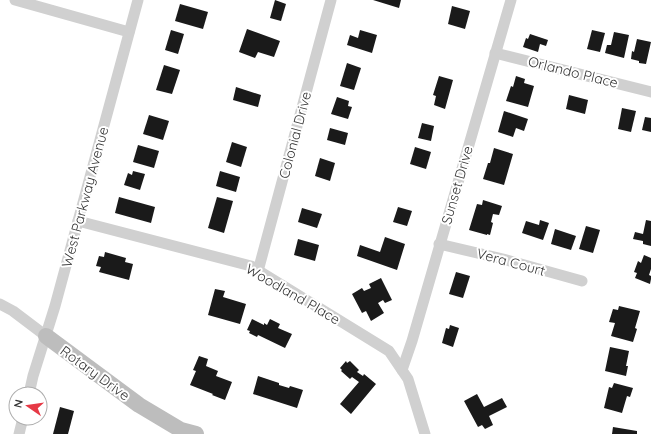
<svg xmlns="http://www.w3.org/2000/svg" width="651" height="434" font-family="Quicksand,sans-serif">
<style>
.building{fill:#1a1a1a}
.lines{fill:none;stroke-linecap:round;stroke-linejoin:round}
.street{stroke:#d0d0d0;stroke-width:11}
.secondary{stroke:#bdbdbd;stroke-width:16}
.labels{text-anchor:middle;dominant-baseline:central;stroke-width:4;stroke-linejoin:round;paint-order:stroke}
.street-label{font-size:14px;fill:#333;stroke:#fff}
</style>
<rect width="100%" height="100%" fill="#fff"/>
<g class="building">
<polygon points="275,0 286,4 281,21 270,18"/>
<polygon points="373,0 401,0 399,8"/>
<polygon points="180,4 208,12 203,29 175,21"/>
<polygon points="452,6 470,11 465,29 448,24"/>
<polygon points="247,29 280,41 274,57 258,52 255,58 239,52"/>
<polygon points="171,30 184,34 178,54 165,50"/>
<polygon points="360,30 377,35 372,53 347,45 350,35 358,38"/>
<polygon points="592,30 605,33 600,52 587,49"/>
<polygon points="614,32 629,35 624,58 605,53 607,45 611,45"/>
<polygon points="530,34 548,40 546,46 540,44 538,52 523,47 526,38 528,39"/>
<polygon points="637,39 651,42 646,64 639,63 639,61 631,59 632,51 634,52"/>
<polygon points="347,63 361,68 354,90 340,86"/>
<polygon points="164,65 180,70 172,94 156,90"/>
<polygon points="439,76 453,80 445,109 434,105 436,96 433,95"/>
<polygon points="516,76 525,79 524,83 534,86 528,107 506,101 511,86 513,87"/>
<polygon points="236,87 261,95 258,107 233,100"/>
<polygon points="569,95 588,100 585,114 566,109"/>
<polygon points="337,97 349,101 348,106 352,107 348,119 331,114"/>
<polygon points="622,108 636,111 631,132 618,129"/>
<polygon points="504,111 528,119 524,131 516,128 513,137 498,132"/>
<polygon points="149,115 169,121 163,140 143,134"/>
<polygon points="645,117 651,118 651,132 642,130"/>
<polygon points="422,123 434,126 431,141 418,138"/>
<polygon points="330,128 348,133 345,145 327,140"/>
<polygon points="232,142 247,147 241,167 226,162"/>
<polygon points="138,145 159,151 154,168 133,162"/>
<polygon points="415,147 431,152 426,169 410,164"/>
<polygon points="494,148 513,154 504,185 483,179 488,163 490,163"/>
<polygon points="320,158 335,163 330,181 315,176"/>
<polygon points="133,171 145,174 140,190 124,185 128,173 132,175"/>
<polygon points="220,171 240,177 236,192 216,186"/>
<polygon points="119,197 155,207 151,223 115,213"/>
<polygon points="217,197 233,201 224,233 208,228"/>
<polygon points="483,200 502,206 499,215 493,214 491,222 493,223 490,235 487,234 487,235 469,230 477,204 482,205"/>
<polygon points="398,207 412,211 407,226 393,222"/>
<polygon points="302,208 322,214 317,228 298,222"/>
<polygon points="540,220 549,223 543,240 522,233 526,221 539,225"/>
<polygon points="646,220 651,221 651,246 643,244 643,241 633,239 635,232 643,234"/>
<polygon points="586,226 600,230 593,253 579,249"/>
<polygon points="555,229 576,236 571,250 551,244"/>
<polygon points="385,237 405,244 397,270 357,256 360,245 380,252"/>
<polygon points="298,239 319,245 315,261 294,255"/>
<polygon points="105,252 126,258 125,262 133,264 129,280 99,272 101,267 96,266 99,256 104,257"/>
<polygon points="644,255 651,258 651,269 649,275 651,276 651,279 650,284 635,278 637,273 634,272 638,261 641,263"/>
<polygon points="456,272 470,276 463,298 449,294"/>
<polygon points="381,278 392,300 385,303 383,300 378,303 384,313 371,321 366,311 362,313 352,294 362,288 364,291 371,288 369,284"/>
<polygon points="215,289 225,291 223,297 246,304 240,324 208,315"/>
<polygon points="619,306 640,311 635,328 637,329 633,342 611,336 615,323 609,322 613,309 618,310"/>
<polygon points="252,319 264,325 264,323 267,325 270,319 280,324 278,328 292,334 285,348 258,335 257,337 249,333 250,331 247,330"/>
<polygon points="450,325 459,328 453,347 442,343 446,328 449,329"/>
<polygon points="610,347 629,351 626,366 628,366 626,376 605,371"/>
<polygon points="199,356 208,359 206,366 218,371 216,376 232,382 225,400 212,395 213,394 190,385 196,371 193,370"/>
<polygon points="346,361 347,363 350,361 359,370 357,372 363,376 364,374 376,384 351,414 340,404 359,382 352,377 350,379 341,371 342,370 340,368"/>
<polygon points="258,376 279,383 279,385 289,388 290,386 303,390 297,408 253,394"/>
<polygon points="614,383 633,388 630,397 627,396 622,413 604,408 609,387 612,388"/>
<polygon points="477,394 484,407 502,398 507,407 489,416 493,425 485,429 482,425 478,427 464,401"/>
<polygon points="60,407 74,411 68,434 53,434"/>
<polygon points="613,427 637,431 637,434 612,434"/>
</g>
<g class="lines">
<g class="street">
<polyline points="15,0 129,32"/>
<polyline points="495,53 651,92"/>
<polyline points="78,221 251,266 389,351 408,379 425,434"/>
<polyline points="439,244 503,259 582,281"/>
<polyline points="258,271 331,0"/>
<polyline points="0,304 13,311 46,336"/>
<polyline points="402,370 412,341 511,0"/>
<polyline points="29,394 33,376 55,306 138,0"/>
<polyline points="19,434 23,418"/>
</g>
<polyline class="secondary" points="46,336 139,405 181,430 196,434"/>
</g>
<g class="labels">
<g class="street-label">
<text transform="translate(573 72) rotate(14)">Orlando Place</text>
<text transform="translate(295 135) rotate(-75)">Colonial Drive</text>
<text transform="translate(457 185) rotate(-74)">Sunset Drive</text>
<text transform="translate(85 197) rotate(-75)">West Parkway Avenue</text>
<text transform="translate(511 262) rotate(15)">Vera Court</text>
<text transform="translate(293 294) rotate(30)">Woodland Place</text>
<text transform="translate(95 373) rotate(36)">Rotary Drive</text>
</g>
</g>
<g transform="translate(28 406) rotate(283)"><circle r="19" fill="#ffffff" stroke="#adadad"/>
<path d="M0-3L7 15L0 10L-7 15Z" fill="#e63946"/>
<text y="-6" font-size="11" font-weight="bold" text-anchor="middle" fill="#333333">N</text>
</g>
</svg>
